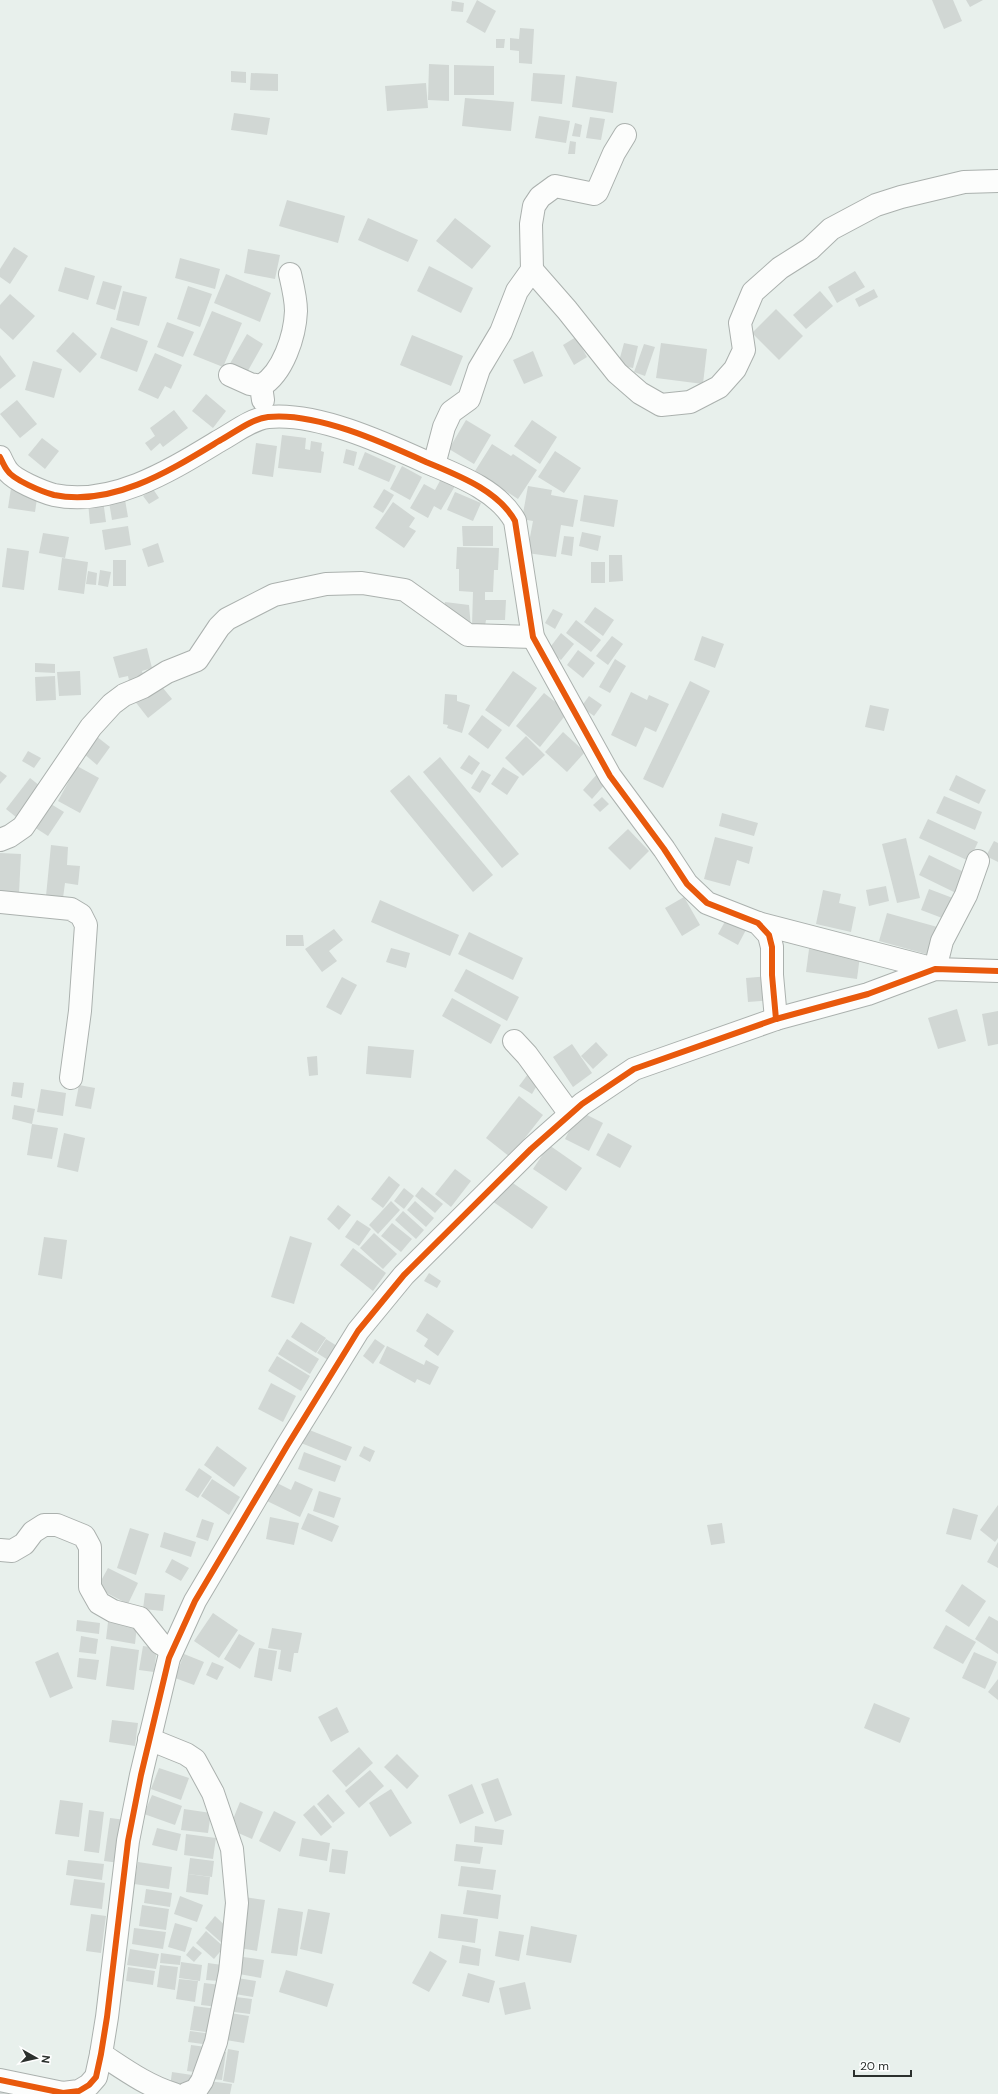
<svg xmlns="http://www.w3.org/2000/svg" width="998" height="2094" font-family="'DM Sans',sans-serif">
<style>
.building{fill:#d1d7d4}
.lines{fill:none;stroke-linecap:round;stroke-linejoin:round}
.street-casing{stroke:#abb1ae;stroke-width:24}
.street{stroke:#fcfdfc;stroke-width:22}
.cycleway-casing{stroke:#fff;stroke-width:8}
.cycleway{stroke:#e8590c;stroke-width:6}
</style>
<rect width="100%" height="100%" fill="#e8f0ec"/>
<g class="building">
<polygon points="477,0 496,11 485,33 466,22"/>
<polygon points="932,0 953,0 962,21 944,29"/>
<polygon points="966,0 983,0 970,7"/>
<polygon points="452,1 464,3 463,12 451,11"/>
<polygon points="520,28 534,29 532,64 519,63 519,51 510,50 510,38 519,39"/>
<polygon points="496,39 505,39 504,48 496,48"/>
<polygon points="429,64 449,65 449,101 428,100"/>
<polygon points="454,65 494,66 494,95 454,95"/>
<polygon points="231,71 246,72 246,83 231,82"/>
<polygon points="251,73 278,74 278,91 250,90"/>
<polygon points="533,73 565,75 562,104 531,101"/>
<polygon points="576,76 617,82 613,113 572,107"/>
<polygon points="426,83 428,108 387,111 385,86"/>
<polygon points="465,98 514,102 511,131 462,126"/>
<polygon points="234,113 270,118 267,135 231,130"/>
<polygon points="539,116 570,121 566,143 535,138"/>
<polygon points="590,117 605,119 601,140 586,138"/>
<polygon points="575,123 582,125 580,137 572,136"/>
<polygon points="570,141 576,142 575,154 568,154"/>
<polygon points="287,200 345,216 338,243 279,226"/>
<polygon points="368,218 418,240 408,262 358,240"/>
<polygon points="455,218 491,246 472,269 436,241"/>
<polygon points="14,247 28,256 10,284 0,277 0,269"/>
<polygon points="248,249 280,255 275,279 244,273"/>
<polygon points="180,258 220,269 215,289 175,278"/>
<polygon points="429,266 473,288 461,313 417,291"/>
<polygon points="65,267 95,276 88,300 58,291"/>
<polygon points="855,271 865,287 837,303 828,287"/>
<polygon points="226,274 271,293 260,322 214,303"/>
<polygon points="103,281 122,286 115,310 96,304"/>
<polygon points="188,286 212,294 200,327 177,319"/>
<polygon points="874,289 878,297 859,307 855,299"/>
<polygon points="123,291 147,297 139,326 116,320"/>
<polygon points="820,291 833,306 806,329 793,315"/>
<polygon points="10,294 35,316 13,340 0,328 0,305"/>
<polygon points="776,309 803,336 779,360 752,333"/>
<polygon points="212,311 242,323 223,367 193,355"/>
<polygon points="167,322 194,332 183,357 157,347"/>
<polygon points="111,327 148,341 137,372 100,358"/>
<polygon points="73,332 97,354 80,373 56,351"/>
<polygon points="247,334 263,344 245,376 228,367"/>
<polygon points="412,335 463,356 451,386 400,365"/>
<polygon points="576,337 587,357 574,365 563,345"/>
<polygon points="624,343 638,346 633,368 618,365"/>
<polygon points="661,343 707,349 703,384 656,378"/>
<polygon points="644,344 655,347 645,376 634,372"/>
<polygon points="533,351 543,376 524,384 513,360"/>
<polygon points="155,353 182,365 171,389 165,386 158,399 138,390"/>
<polygon points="0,355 16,376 0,389"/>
<polygon points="33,361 62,369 54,398 25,390"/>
<polygon points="206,394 226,411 213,428 192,411"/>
<polygon points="17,400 37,424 20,438 0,414"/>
<polygon points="174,410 188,428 163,447 160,443 151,451 145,443 155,436 150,428"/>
<polygon points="466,420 491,435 474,464 449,449"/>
<polygon points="532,420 557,437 540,464 514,446"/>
<polygon points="282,435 306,438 305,449 310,450 311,441 322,443 321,451 324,452 321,473 278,468"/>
<polygon points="42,438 59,451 45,469 28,455"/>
<polygon points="256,443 277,446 273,477 252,474"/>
<polygon points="492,444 511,456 513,454 537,470 518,499 475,471"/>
<polygon points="346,449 357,452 354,466 343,463"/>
<polygon points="555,451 581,468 564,493 538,477"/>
<polygon points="365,452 396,466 389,482 358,469"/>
<polygon points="402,466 422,477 410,500 390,489"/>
<polygon points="441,479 455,486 441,510 434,506 428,518 410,508 424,484 435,490"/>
<polygon points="528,486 552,490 551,495 578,500 573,527 561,525 556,557 527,553 533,521 522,519"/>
<polygon points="11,488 38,492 35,512 8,508"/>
<polygon points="153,489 159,498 149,504 143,496"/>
<polygon points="384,489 394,495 383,513 373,507"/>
<polygon points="455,492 481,503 473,521 447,510"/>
<polygon points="124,494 128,517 112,520 108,496"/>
<polygon points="584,495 618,500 614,527 580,521"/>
<polygon points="103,500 106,522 90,524 88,502"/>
<polygon points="393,502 415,518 409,527 416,531 404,548 375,528"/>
<polygon points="128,526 131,545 105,550 102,530"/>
<polygon points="462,526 493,526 493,546 463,546"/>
<polygon points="582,532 601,536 598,551 579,546"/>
<polygon points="43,533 69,537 65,558 39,553"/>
<polygon points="564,536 574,537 572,556 561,554"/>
<polygon points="158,543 164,562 148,567 142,549"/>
<polygon points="457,547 499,548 498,570 494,570 493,592 485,592 485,600 506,600 505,620 486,620 485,626 472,626 473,592 459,591 459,569 456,569"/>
<polygon points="7,548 29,551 24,590 2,587"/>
<polygon points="609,555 622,555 623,581 609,582"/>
<polygon points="62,558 88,562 84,594 58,590"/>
<rect x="113" y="560" width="13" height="26"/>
<rect x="591" y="562" width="14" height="21"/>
<polygon points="100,570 111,572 108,587 98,585"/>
<polygon points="88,571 97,573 96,585 86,584"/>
<polygon points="445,602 469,605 471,628 443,614"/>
<polygon points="595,607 614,620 603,636 584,622"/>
<polygon points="553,609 563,614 555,629 545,623"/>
<polygon points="576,620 601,640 591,652 566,633"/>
<polygon points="561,633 574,644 561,660 548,650"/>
<polygon points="612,636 623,644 608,665 596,656"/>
<polygon points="702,636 724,644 715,668 694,660"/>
<polygon points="147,648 152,668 142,671 145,682 130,686 128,676 119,678 113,657"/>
<polygon points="578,650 595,663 583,678 567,665"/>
<polygon points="615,659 626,666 610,693 599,687"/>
<polygon points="35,663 55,664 55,673 35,672"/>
<polygon points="80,671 81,695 59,696 57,672"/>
<polygon points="513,671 537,688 509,727 485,710"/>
<polygon points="55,676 56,700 36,701 35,677"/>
<polygon points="690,681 710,691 663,788 643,779"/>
<polygon points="158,682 172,699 148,718 134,700"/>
<polygon points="631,692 647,700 649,695 669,704 656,732 645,727 636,747 611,735"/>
<polygon points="544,693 568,712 540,747 516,726"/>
<polygon points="445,694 457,695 457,701 470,705 462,733 447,728 448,725 443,724"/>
<polygon points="589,696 602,705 594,716 581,707"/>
<polygon points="870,705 889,709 884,731 865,727"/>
<polygon points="482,715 502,730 488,749 468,734"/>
<polygon points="563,732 585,752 567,772 545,752"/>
<polygon points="96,736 110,747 97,765 83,753"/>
<polygon points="526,736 545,755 523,776 505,758"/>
<polygon points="28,751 41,758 34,768 22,761"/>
<polygon points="469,755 480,763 472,775 460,768"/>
<polygon points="440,757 519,854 502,868 423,772"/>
<polygon points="77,766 99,778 80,813 58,801"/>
<polygon points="503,767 519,777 507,795 491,784"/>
<polygon points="482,770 491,775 480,793 471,788"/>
<polygon points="0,771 7,776 0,784"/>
<polygon points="598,773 607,782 592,799 583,790"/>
<polygon points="409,775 493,875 473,892 390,791"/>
<polygon points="956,775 986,790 979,804 949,790"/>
<polygon points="30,778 45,790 21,821 6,809"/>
<polygon points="944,796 982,812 975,830 936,813"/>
<polygon points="602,797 609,804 600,812 593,805"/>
<polygon points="46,801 64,812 48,836 31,825"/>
<polygon points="722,813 758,823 754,836 719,826"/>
<polygon points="928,819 978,842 969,861 919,838"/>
<polygon points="628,829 649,851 630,870 608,848"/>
<polygon points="715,837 753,847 749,864 737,860 730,886 704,879"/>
<polygon points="906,838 920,898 897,903 882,844"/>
<polygon points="994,841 998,843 998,862 986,856"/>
<polygon points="51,845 68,847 67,865 80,866 78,885 65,883 63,898 46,896"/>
<polygon points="0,853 21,854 19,893 0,892"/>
<polygon points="929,855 968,874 958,894 919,875"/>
<polygon points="886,886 889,901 869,906 866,890"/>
<polygon points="929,889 958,900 950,921 921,910"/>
<polygon points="823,890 841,894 839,903 856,907 851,932 816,924"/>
<polygon points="684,897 700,925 682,936 665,908"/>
<polygon points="380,900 459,935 450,956 371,922"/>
<polygon points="887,913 941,928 933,956 879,941"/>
<polygon points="727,918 747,928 738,945 718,934"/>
<polygon points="334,929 343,940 329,951 337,961 322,972 305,949"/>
<polygon points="469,932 523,958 513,980 458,954"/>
<polygon points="286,935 303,935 304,946 286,946"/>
<polygon points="391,948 410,953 406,968 386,962"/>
<polygon points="809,949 860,956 857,979 806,972"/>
<polygon points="466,969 519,997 507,1021 454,991"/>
<polygon points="770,976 772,1000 748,1002 746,978"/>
<polygon points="342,977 357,985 341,1015 326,1007"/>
<polygon points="452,998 501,1025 491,1044 442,1016"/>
<polygon points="957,1009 966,1041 938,1049 928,1018"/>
<polygon points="998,1011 998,1044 988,1046 982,1014"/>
<polygon points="596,1042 608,1055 593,1069 581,1056"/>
<polygon points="572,1044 592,1073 573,1087 553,1057"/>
<polygon points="368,1046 414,1050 411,1078 366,1074"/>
<polygon points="317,1056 318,1075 309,1076 307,1057"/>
<polygon points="528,1074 539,1082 532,1094 519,1086"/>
<polygon points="13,1082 24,1083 22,1098 11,1096"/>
<polygon points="79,1085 95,1088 91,1109 75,1106"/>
<polygon points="41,1089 66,1093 63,1116 37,1112"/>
<polygon points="519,1096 543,1115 510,1157 486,1138"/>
<polygon points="14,1105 35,1109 32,1124 58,1128 52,1159 27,1155 32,1124 12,1119"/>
<polygon points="579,1111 603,1123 589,1151 565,1139"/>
<polygon points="64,1133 85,1138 78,1172 57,1167"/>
<polygon points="608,1133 632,1146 620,1168 596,1155"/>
<polygon points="549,1145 582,1168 566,1191 533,1169"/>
<polygon points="455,1169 471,1181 451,1207 435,1194"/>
<polygon points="389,1176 400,1185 383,1208 371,1199"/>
<polygon points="507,1179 548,1207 532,1229 492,1201"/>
<polygon points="422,1187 443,1204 435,1213 415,1196"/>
<polygon points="404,1188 414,1196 404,1209 394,1201"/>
<polygon points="391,1201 400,1210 378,1234 369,1225"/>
<polygon points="415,1201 434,1218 426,1227 407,1210"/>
<polygon points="338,1205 351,1215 339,1230 327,1219"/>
<polygon points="403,1211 424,1230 416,1239 395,1220"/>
<polygon points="357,1220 371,1229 359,1246 345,1237"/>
<polygon points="392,1223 412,1239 401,1252 381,1236"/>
<polygon points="374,1233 397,1254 383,1269 360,1248"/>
<polygon points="290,1236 312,1243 294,1304 271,1297"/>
<polygon points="44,1237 67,1240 62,1279 38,1275"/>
<polygon points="353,1248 386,1273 373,1291 340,1265"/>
<polygon points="429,1273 441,1281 437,1288 424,1281"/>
<polygon points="427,1313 454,1331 438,1356 424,1346 428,1339 416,1331"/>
<polygon points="301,1322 326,1338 316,1353 291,1337"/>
<polygon points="287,1339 319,1359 310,1374 278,1354"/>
<polygon points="326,1339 337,1346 328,1360 317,1353"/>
<polygon points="375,1339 385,1346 373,1364 363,1356"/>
<polygon points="387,1346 424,1365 426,1360 439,1367 430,1385 417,1379 415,1383 379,1363"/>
<polygon points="277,1356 310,1376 301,1391 268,1371"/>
<polygon points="271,1383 296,1396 283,1422 258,1409"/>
<polygon points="307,1429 352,1447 346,1461 301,1443"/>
<polygon points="217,1446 247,1468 234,1487 204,1465"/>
<polygon points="364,1446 375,1451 370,1462 359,1456"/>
<polygon points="304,1452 341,1466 335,1482 298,1469"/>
<polygon points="199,1468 212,1477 198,1498 185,1490"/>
<polygon points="212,1479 240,1497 229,1515 201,1496"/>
<polygon points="295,1481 313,1489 300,1517 267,1501 275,1482 291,1490"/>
<polygon points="319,1491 341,1498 334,1518 313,1511"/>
<polygon points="998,1505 998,1538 995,1542 980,1530"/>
<polygon points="953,1508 978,1515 971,1540 946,1534"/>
<polygon points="308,1513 339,1526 332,1542 301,1529"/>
<polygon points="270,1517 299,1523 294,1545 266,1539"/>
<polygon points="202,1519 214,1523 208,1541 196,1537"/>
<polygon points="722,1523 725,1543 711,1545 707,1525"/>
<polygon points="130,1528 149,1534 136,1575 117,1568"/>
<polygon points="164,1532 196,1542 191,1557 160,1547"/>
<polygon points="998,1542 998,1568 987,1562"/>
<polygon points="172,1559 189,1568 181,1581 165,1572"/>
<polygon points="108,1568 138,1583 128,1604 97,1588"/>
<polygon points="962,1584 986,1601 969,1627 945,1611"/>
<polygon points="145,1593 165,1595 163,1611 143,1609"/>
<polygon points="213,1613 238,1630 219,1658 194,1641"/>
<polygon points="989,1616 998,1621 998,1654 975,1639"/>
<polygon points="77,1620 100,1623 99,1634 76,1631"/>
<polygon points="108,1622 137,1626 135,1644 106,1639"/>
<polygon points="946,1625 976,1642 963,1664 933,1648"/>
<polygon points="272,1628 302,1633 298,1653 294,1653 291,1672 278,1669 281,1650 268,1648"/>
<polygon points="239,1634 255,1643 240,1669 224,1659"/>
<polygon points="81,1636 98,1639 96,1654 79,1652"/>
<polygon points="111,1646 139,1650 134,1690 106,1686"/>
<polygon points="143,1646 157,1648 154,1672 139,1670"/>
<polygon points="259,1648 277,1651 272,1681 254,1677"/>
<polygon points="58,1652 73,1688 50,1698 35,1662"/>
<polygon points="974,1652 997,1662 985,1689 962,1678"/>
<polygon points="184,1654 204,1662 194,1685 175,1678"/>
<polygon points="79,1658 99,1660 96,1680 77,1677"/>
<polygon points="212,1662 224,1667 217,1680 206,1675"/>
<polygon points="998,1679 998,1700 988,1692"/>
<polygon points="874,1703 910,1718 900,1743 864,1728"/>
<polygon points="337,1707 349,1732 331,1742 318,1717"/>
<polygon points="112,1720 138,1723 135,1746 109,1742"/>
<polygon points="359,1747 373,1763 346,1787 332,1771"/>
<polygon points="397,1754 419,1776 407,1789 384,1767"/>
<polygon points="159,1768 189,1778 181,1800 151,1789"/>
<polygon points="370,1770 384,1786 359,1808 345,1791"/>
<polygon points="498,1778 512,1815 495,1822 481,1784"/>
<polygon points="472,1784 484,1813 460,1824 448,1795"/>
<polygon points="391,1789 412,1823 390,1837 369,1803"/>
<polygon points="328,1794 345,1813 333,1823 317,1804"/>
<polygon points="152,1795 182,1806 175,1825 144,1814"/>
<polygon points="60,1800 83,1803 79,1837 55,1834"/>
<polygon points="240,1802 263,1812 252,1839 229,1829"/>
<polygon points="314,1805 332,1827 321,1836 303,1815"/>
<polygon points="184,1809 211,1813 208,1833 181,1830"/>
<polygon points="89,1810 104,1812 99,1853 84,1851"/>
<polygon points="274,1811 296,1822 280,1852 259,1841"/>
<polygon points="110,1818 126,1820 120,1863 104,1861"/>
<polygon points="475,1826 504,1830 502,1845 474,1842"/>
<polygon points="157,1828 181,1834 177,1851 152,1845"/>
<polygon points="186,1834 216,1838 213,1859 184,1855"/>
<polygon points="302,1838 330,1843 327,1861 299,1856"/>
<polygon points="456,1844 483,1847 480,1864 454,1861"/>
<polygon points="332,1849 348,1851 345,1874 329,1872"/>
<polygon points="190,1858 214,1861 212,1877 188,1874"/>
<polygon points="68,1860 104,1864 102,1880 66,1875"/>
<polygon points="138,1862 172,1867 169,1889 134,1884"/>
<polygon points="461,1866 496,1870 493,1890 458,1886"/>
<polygon points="188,1874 210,1877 208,1895 186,1892"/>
<polygon points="74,1879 105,1883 102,1909 70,1905"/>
<polygon points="146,1889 172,1893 170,1907 144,1903"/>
<polygon points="467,1890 501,1895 498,1919 463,1914"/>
<polygon points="180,1896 203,1905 197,1922 174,1914"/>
<polygon points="244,1897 265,1900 257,1951 239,1948"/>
<polygon points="142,1905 169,1909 166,1930 139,1926"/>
<polygon points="278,1908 303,1912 297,1956 271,1953"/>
<polygon points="308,1909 330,1913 322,1954 300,1949"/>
<polygon points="91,1914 106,1916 101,1953 86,1951"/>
<polygon points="441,1914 478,1919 475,1943 438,1938"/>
<polygon points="215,1916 233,1933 223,1944 205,1928"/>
<polygon points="175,1923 192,1928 185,1952 168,1947"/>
<polygon points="531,1926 577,1935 571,1963 526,1955"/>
<polygon points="134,1928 166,1932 163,1949 132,1944"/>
<polygon points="206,1931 224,1947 214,1959 196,1943"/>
<polygon points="499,1931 524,1935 519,1961 495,1956"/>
<polygon points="462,1945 481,1949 479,1966 459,1963"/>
<polygon points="193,1946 202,1953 194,1962 186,1955"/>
<polygon points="130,1949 159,1954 156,1969 127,1965"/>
<polygon points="430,1951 447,1961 429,1992 412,1983"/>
<polygon points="161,1953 181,1956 180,1965 160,1963"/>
<polygon points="236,1956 264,1960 261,1978 233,1973"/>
<polygon points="181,1962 202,1965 200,1981 179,1978"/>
<polygon points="208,1963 222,1965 220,1981 206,1980"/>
<polygon points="160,1965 178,1967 175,1990 157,1987"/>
<polygon points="128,1967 155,1971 153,1985 126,1981"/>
<polygon points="286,1970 334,1984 327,2007 279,1992"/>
<polygon points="468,1973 495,1981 489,2003 462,1996"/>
<polygon points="231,1977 256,1981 253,1997 229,1993"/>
<polygon points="179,1979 198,1981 195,2002 176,1999"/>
<polygon points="525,1982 531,2009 505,2015 499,1988"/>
<polygon points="204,1983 221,1985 218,2007 201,2005"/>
<polygon points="228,1996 252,1999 250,2014 226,2011"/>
<polygon points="194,2006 217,2009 214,2033 190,2030"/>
<polygon points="224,2012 249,2016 244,2043 220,2039"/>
<polygon points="190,2031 212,2034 210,2045 188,2042"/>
<polygon points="191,2045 206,2047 202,2073 187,2071"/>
<polygon points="228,2049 239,2051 234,2083 223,2081"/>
<polygon points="215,2051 226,2052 222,2080 211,2079"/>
<polygon points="172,2072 192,2075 190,2090 170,2087"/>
<polygon points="208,2081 232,2084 230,2094 206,2094"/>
<polygon points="0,2088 14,2094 0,2094"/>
</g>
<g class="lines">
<defs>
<g id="street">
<polyline points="532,270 567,310 617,373 640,393 661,405 690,402 719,387 735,369 744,350 740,323 753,292 780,268 810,249 831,229 876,205 901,197 964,182 998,181"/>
<polyline points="230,375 250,384 261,386 263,400"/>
<path d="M261,386C283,373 295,336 296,311C296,299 293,287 290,274"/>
<path d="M0,457C2,461 4,466 7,470C13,480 43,492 54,495C113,507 171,470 219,441C234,433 251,419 268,417C316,412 382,442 426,462C457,475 498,490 515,521L533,637L610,776L664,849L687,884L707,903L758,923L769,935L772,947V975L776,1019"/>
<polyline points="434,465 444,427 451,412 469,399 479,369 501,332 517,291 532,270 531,224 534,206 540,197 555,186 594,194 597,192 614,153 625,135"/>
<polyline points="0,840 10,836 23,827 91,727 112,704 124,695 143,687 167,672 197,660 219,627 227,619 274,595 326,584 362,583 405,590 468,635 533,637"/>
<polyline points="0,902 71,909 81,915 86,925 80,1011 71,1078"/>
<polyline points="758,923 935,969 942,941 966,895 978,861"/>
<polyline points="514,1041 527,1055 570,1114"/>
<polyline points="0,1550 12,1551 24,1544 33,1532 44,1525 57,1525 84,1536 90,1547 90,1587 99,1603 113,1611 140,1618 160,1643 172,1650"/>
<polyline points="149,1739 186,1754 195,1760 213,1793 232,1849 237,1903 230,1972 216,2042 202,2081 196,2090 186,2094"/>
<path d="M101,2054C124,2069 147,2086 174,2094"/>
<polyline points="0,2080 63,2093 79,2091 89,2085 96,2077 101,2054 107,2017 128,1841 141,1775 169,1658 195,1601 287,1446 358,1331 404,1275 531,1149 582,1104 634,1069 776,1019 868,994 935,969 998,971"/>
</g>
</defs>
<use href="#street" class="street-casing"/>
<use href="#street" class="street"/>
<defs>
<g id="cycleway">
<path d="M0,457C2,461 4,466 7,470C13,480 43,492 54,495C113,507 171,470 219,441C234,433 251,419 268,417C316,412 382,442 426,462C457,475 498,490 515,521L533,637L610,776L664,849L687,884L707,903L758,923L769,935L772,947V975L776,1019"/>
<polyline points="0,2080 63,2093 79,2091 89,2085 96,2077 101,2054 107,2017 128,1841 141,1775 169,1658 195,1601 287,1446 358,1331 404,1275 531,1149 582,1104 634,1069 776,1019 868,994 935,969 998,971"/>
</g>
</defs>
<use href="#cycleway" class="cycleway-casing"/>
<use href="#cycleway" class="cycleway"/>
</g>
<g transform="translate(36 2058) rotate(98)" stroke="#ffffff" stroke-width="3" paint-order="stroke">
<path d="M0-3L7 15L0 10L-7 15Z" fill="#2b302d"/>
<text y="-6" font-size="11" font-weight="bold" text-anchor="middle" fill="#2b302d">N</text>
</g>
<path d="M854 2070v6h57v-6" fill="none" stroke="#2b302d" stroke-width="2"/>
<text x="860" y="2070" font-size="12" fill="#2b302d" stroke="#ffffff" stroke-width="3" paint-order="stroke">20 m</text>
</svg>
